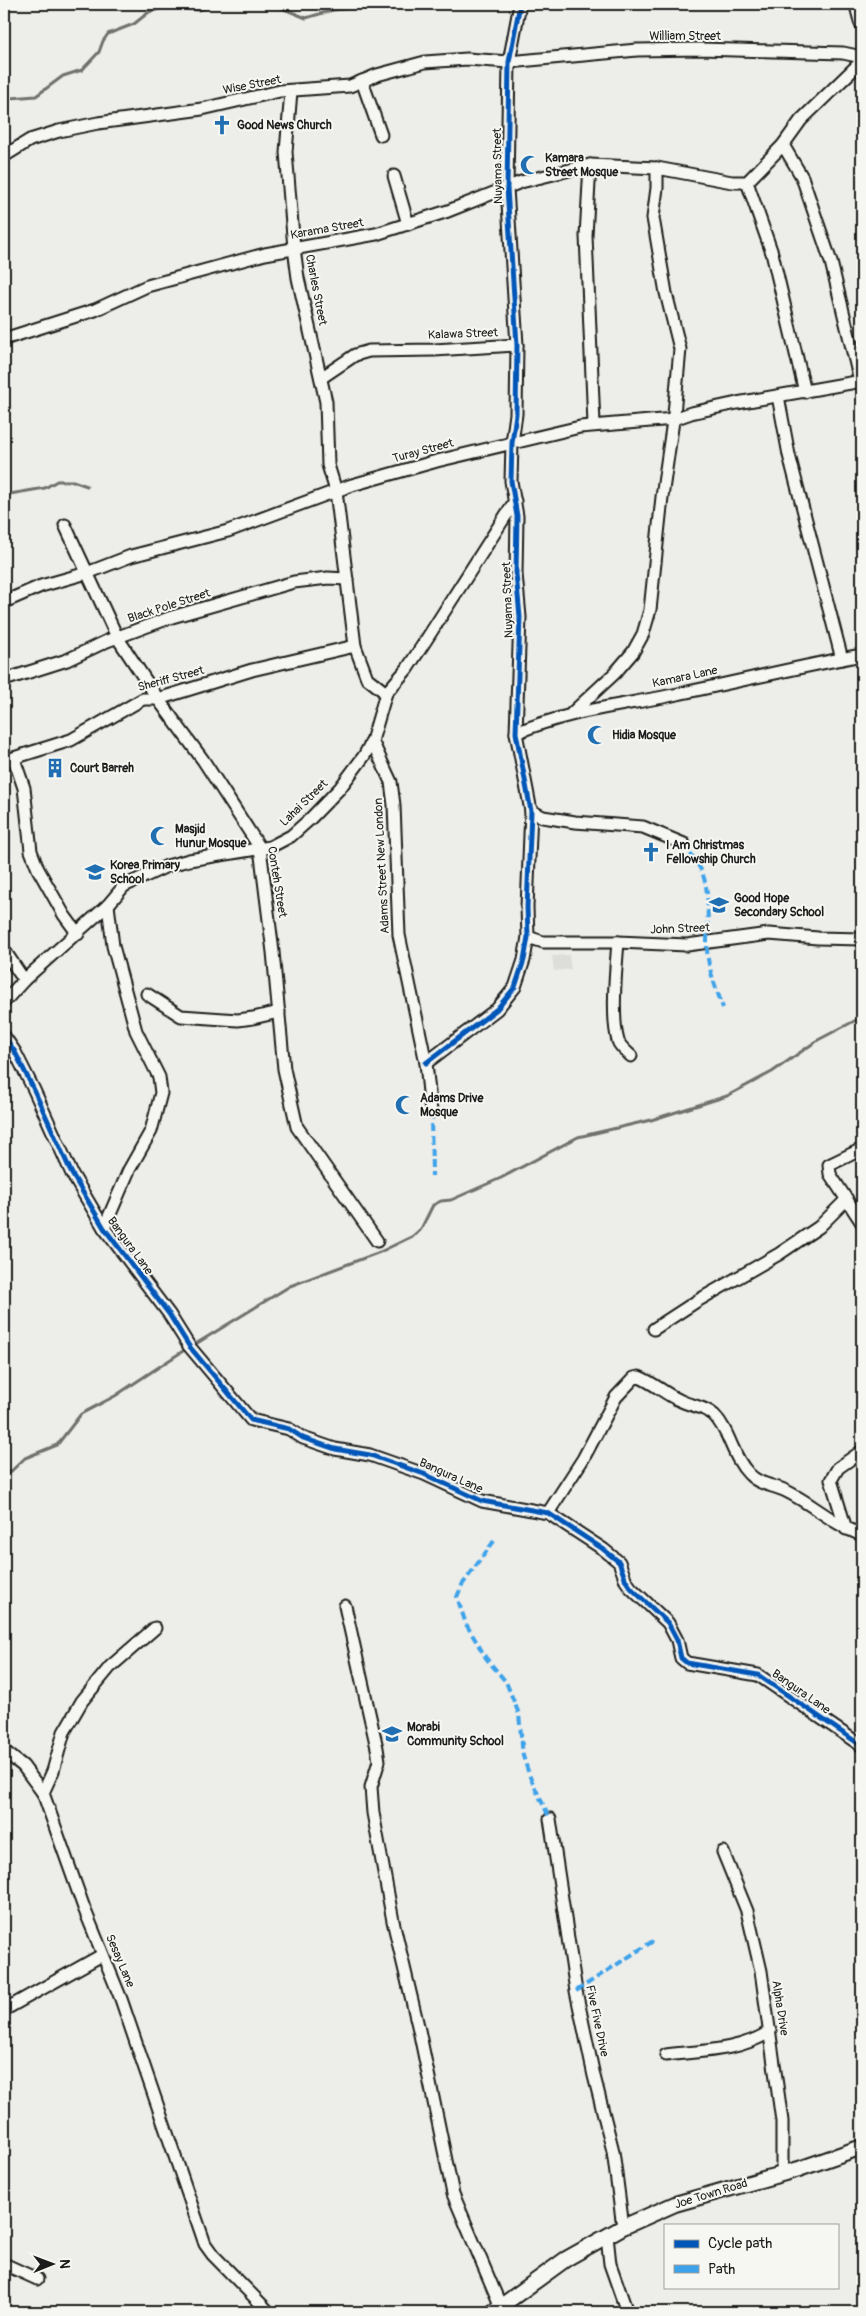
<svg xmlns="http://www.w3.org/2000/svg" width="866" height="2316" font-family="Pangolin,sans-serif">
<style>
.built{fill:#ddddda}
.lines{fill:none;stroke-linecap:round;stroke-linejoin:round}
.stream{stroke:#6f6f6d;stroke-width:3}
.minor-casing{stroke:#1c1c1c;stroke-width:15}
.tertiary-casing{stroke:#1c1c1c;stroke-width:18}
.minor{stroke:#f6f6f2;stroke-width:11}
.tertiary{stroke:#f6f6f2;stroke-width:14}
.quiet{stroke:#3da2ea;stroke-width:4;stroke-dasharray:8 4;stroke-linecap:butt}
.cycleway-casing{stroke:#f6f6f2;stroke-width:8}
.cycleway{stroke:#0057b8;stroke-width:5}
.labels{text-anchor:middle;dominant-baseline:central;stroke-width:4;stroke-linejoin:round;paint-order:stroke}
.street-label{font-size:12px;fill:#1c1c1c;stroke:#f6f6f2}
.poi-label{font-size:12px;font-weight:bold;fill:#1c1c1c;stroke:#f6f6f2;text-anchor:start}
</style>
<rect width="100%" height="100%" fill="#edede9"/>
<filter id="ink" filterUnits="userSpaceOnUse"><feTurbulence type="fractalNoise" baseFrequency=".02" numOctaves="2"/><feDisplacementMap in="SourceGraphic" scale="10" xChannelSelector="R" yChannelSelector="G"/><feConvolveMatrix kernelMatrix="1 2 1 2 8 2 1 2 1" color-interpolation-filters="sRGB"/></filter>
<g filter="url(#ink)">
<polygon class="built" points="569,955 571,969 554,971 552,956"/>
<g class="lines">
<g class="stream">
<polyline points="234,4 239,4"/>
<polyline points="272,4 306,18 333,10 399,4"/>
<polyline points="4,101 11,98 36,96 63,76 82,70 99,52 103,41 108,34 134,24 149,12 166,7 198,10 216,4"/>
<polyline points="4,495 45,488 57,481 73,481 87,486"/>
<polyline points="194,1345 290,1286 380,1252 413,1236 421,1229 433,1205 441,1201 451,1200 501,1178 578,1137 651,1120 727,1096 772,1072 818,1040 862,1017"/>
<polyline points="4,1478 25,1458 57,1445 81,1414 115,1396 186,1349"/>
</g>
<defs>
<g id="minor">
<polyline points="362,81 381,135"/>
<polyline points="291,91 286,152 294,248 298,278 326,402 328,465 336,491 355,646 367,678 386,693"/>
<polyline points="783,145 802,177 831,262 860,381"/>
<polyline points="4,156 30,140 59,131 98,123 202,109 280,91 350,86 377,75 425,62 467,59 509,62 637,50 700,49 843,53 862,57"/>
<polyline points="590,165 586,236 594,424"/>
<polyline points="394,176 408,224"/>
<polyline points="747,182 772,253 805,392"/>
<polyline points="4,339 95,310 147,286 265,254 376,234 448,211 521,182 590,165 657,168"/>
<polyline points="321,378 355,355 369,351 434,350 517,345"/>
<polyline points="778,396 789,455 842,659"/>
<polyline points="65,525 117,637 158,699 203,760 260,848 273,952 284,1069 297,1127 377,1241"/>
<polyline points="4,602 41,586 87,573 131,556 228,531 352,485 437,461 580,427 674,419 691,413 737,403 862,381"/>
<polyline points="4,680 67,660 107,641 172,617 294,582 328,578 347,579"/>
<polyline points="572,713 615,673 633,652 643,634 650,610 662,497 674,414 680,349 666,293 653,218 657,188 657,168 732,182 747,182 783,145 801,120 862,61"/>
<path d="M516,733C569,711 613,707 668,696C733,683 797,667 862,655"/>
<polyline points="372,741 391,782 394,805 399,935 426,1063 431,1112"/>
<polyline points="14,759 24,788 31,851 38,869 64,915 78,934"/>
<polyline points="4,761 71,740 143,699 158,699 252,670 355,646"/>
<polyline points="531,811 543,817 575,822 643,827 684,844"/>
<polyline points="528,937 543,942 618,942 687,945 769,934 818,938 862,939"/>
<path d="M618,942C616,967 611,1017 618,1041C620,1047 627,1052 631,1056"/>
<polyline points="4,950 24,980"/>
<polyline points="147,994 181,1016 238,1020 253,1018 279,1012"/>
<polyline points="4,1002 24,980 108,905 124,886 167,866 189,860 270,847 291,836 310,819 340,788 364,756 372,741 386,693 407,669 426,640 515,501"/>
<polyline points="4,1036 15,1052 34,1090 72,1174 104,1228 169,1314 189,1346 251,1420 289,1429 303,1438 335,1449 370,1455 424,1474 482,1501 548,1513 603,1549 619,1562 626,1581 631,1588 668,1623 677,1640 681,1658 687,1663 758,1675 862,1746"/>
<polyline points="426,1063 497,1009 515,987 524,960 528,937 527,907 531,811 516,733 520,617 516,574 517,516 511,481 512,443 516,414 517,345 507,188 509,62 520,4"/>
<polyline points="862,1149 829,1165 830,1174 862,1223"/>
<polyline points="104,1228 129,1170 151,1131 161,1093 159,1077 136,1031 113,946 108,905"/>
<polyline points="654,1329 697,1301 779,1254 819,1227 847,1199"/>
<path d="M548,1513L583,1459L616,1397L634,1378L639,1377C654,1383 665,1394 679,1400C690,1406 704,1406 714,1415C730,1431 732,1457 749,1474C759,1485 774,1485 786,1491C813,1504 834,1525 862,1535"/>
<polyline points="846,1529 831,1480 838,1468 862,1451"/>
<polyline points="345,1606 377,1748 379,1761 371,1787 373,1813 393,1921 419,2030 453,2194 501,2307"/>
<polyline points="155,1628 110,1667 82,1701 64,1732 53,1771 43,1793 84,1908 121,1999 205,2244 213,2255 269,2312"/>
<polyline points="4,1751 23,1766 43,1793"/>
<polyline points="550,1819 576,1991 594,2076 613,2151 623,2227"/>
<polyline points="723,1852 747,1911 761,1971 782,2121 782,2173"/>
<polyline points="4,2010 102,1955"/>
<path d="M666,2055C699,2051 742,2051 770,2031"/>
<polyline points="607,2236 610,2264 627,2312"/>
<polyline points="4,2264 37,2279"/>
</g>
<g id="tertiary">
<polyline points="857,4 862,23"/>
<polyline points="493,2312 566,2259 623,2227 675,2204 799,2169 862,2147"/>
</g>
</defs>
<use href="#minor" class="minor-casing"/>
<use href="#tertiary" class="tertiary-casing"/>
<use href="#minor" class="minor"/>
<use href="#tertiary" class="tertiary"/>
<g class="quiet">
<path d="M684,844C689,853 696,861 701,870C711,892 707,921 707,943C706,965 716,987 723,1008"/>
<polyline points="431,1112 432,1176"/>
<polyline points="494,1541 462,1585 457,1597 466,1624 486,1658 506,1682 519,1714 523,1756 530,1777 550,1819"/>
<polyline points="576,1991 653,1941"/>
</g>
<defs>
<g id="cycleway">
<polyline points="4,1036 15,1052 34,1090 72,1174 104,1228 169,1314 189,1346 251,1420 289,1429 303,1438 335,1449 370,1455 424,1474 482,1501 548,1513 603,1549 619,1562 626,1581 631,1588 668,1623 677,1640 681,1658 687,1663 758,1675 862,1746"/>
<polyline points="426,1063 497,1009 515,987 524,960 528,937 527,907 531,811 516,733 520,617 516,574 517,516 511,481 512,443 516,414 517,345 507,188 509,62 520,4"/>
</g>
</defs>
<use href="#cycleway" class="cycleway-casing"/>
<use href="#cycleway" class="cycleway"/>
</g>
</g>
<defs>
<symbol id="church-bare" viewBox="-9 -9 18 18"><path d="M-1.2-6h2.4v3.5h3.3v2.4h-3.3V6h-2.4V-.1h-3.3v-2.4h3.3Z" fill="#1f6fb2" stroke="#f6f6f2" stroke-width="2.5" paint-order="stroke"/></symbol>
<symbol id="mosque-bare" viewBox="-9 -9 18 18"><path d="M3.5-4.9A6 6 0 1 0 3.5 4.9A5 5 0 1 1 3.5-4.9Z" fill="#1f6fb2" stroke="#f6f6f2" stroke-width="2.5" paint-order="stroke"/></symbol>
<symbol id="building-bare" viewBox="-9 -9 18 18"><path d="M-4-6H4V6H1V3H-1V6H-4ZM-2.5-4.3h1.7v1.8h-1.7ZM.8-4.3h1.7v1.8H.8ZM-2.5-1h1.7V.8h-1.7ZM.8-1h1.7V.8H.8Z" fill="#1f6fb2" stroke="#f6f6f2" stroke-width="2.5" paint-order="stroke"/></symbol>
<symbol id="school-bare" viewBox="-9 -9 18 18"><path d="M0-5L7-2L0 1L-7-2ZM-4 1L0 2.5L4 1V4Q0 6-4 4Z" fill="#1f6fb2" stroke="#f6f6f2" stroke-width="2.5" paint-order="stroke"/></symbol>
</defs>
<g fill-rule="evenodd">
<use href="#church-bare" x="208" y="111" width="28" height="28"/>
<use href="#mosque-bare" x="516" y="151" width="28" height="28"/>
<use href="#mosque-bare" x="583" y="721" width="28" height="28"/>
<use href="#building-bare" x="41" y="754" width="28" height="28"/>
<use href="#mosque-bare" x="146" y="822" width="28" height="28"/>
<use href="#church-bare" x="637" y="838" width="28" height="28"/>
<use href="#school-bare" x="81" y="858" width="28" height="28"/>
<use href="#school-bare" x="705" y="891" width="28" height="28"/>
<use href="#mosque-bare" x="391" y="1091" width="28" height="28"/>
<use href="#school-bare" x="378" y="1720" width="28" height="28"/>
</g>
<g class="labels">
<g class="street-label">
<text x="685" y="36">William Street</text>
<text transform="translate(252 85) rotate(-11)">Wise Street</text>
<text transform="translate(498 166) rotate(-91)">Nuyama Street</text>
<text transform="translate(327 229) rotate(-10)">Karama Street</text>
<text transform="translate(316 290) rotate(79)">Charles Street</text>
<text transform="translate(463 334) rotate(-2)">Kalawa Street</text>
<text transform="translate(423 451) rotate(-15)">Turay Street</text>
<text transform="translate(508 600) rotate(-92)">Nuyama Street</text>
<text transform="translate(169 606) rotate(-18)">Black Pole Street</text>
<text transform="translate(685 677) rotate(-12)">Kamara Lane</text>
<text transform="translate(171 679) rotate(-15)">Sheriff Street</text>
<text transform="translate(304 803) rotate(-44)">Lahai Street</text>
<text transform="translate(382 866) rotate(-93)">Adams Street New London</text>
<text transform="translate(277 882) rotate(81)">Conteh Street</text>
<text transform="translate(680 929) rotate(-2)">John Street</text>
<text transform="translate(130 1246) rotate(54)">Bangura Lane</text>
<text transform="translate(451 1476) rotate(24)">Bangura Lane</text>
<text transform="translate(801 1692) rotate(35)">Bangura Lane</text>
<text transform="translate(120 1961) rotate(67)">Sesay Lane</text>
<text transform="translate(780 2008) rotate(81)">Alpha Drive</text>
<text transform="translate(597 2021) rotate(78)">Five Five Drive</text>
<text transform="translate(711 2194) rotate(-17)">Joe Town Road</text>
</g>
<g class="poi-label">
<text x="237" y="125">Good News Church</text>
<text x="545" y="158">Kamara<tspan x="545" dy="14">Street Mosque</tspan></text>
<text x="612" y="735">Hidia Mosque</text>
<text x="70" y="768">Court Barreh</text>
<text x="175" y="829">Masjid<tspan x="175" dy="14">Hunur Mosque</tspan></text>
<text x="666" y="845">I Am Christmas<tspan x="666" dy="14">Fellowship Church</tspan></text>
<text x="110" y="865">Korea Primary<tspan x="110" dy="14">School</tspan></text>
<text x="734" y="898">Good Hope<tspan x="734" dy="14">Secondary School</tspan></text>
<text x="420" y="1098">Adams Drive<tspan x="420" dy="14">Mosque</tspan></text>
<text x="407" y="1727">Morabi<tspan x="407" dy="14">Community School</tspan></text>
</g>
</g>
<rect width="866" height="2316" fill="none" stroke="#f6f6f2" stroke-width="20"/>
<rect x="10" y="10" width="846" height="2296" fill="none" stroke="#1c1c1c" stroke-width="2" filter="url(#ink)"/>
<rect x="664" y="2224" width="175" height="65" fill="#f6f6f2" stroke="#9f9f9c"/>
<rect x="674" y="2240" width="25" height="8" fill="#0057b8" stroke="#9f9f9c"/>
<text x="708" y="2248" font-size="15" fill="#1c1c1c">Cycle path</text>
<rect x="674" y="2265" width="25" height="8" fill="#3da2ea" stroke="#9f9f9c"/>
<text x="708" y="2274" font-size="15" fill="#1c1c1c">Path</text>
<g transform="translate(52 2264) rotate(89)" stroke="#f6f6f2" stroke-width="4" paint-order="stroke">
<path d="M0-4L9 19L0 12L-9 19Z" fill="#1c1c1c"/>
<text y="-8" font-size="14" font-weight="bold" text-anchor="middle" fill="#1c1c1c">N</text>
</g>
</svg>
